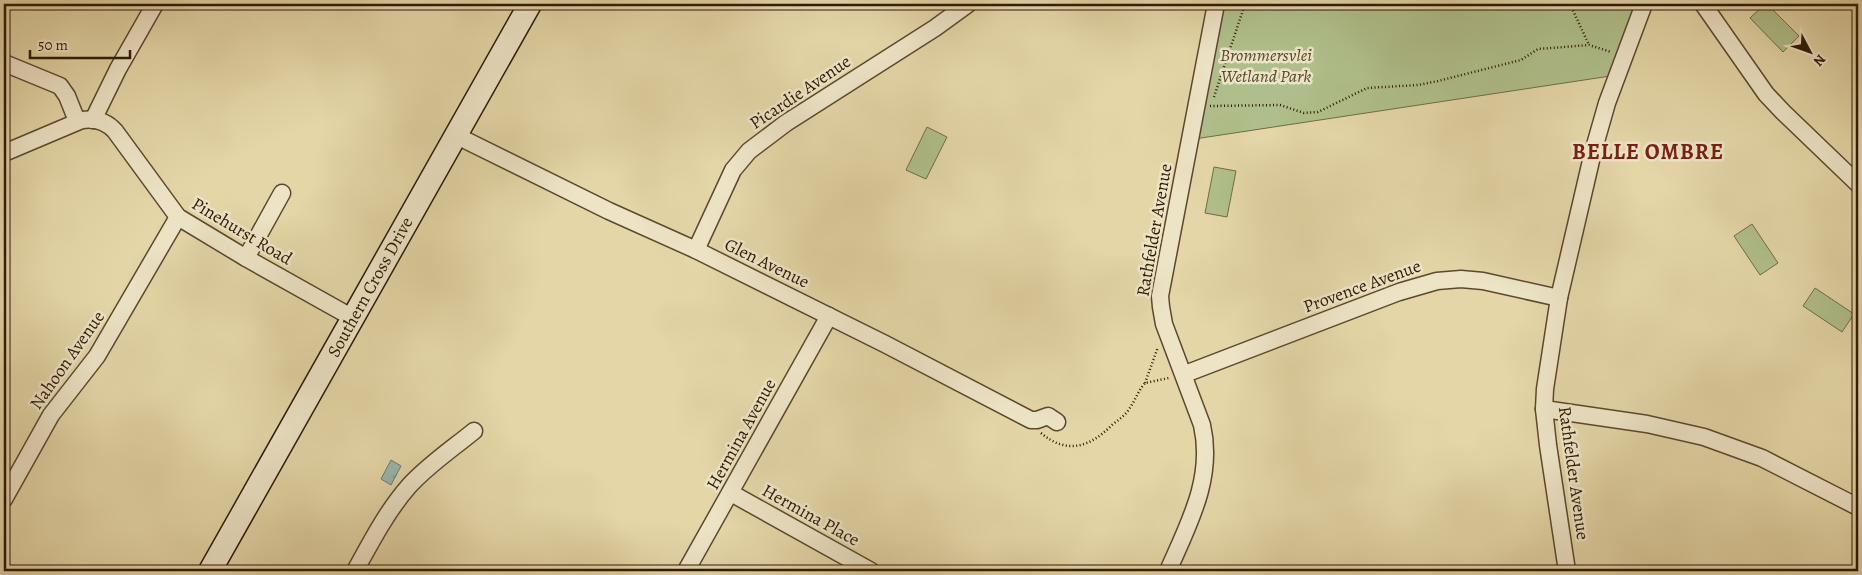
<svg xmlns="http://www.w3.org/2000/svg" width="1862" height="575" font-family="Alegreya,serif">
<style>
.green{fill:#afbf8b;stroke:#6e6c47}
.water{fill:url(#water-ripples);stroke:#6d786a}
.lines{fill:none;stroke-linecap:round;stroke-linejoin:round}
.street-casing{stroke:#5c482c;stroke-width:19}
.secondary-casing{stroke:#2e1903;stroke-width:25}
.path{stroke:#2e1903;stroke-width:2.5;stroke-dasharray:1 2.5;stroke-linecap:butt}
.street{stroke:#ede4c6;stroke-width:16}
.secondary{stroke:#ede4c6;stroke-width:22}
.labels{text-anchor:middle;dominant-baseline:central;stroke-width:5;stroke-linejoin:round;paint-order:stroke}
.park-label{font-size:18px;font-style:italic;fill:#554b2c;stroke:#ede4c6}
.street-label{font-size:18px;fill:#2e1903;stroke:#ede4c6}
.district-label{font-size:22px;font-weight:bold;letter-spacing:1px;fill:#7a1f14;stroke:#ede4c6}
</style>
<defs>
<pattern id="water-ripples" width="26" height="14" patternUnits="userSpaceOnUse" patternTransform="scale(1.25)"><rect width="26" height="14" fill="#97b8ae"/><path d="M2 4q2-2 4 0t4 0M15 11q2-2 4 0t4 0" fill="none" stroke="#7c958b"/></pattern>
</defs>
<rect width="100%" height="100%" fill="#e4d6a7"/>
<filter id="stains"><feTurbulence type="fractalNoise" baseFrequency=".004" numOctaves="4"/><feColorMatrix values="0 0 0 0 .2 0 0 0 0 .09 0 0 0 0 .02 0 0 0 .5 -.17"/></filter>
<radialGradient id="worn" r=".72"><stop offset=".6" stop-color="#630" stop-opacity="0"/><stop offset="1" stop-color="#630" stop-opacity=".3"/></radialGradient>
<g class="green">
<polygon points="1216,4 1644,4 1617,75 1201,138 1190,138"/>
<polygon points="1765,4 1767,4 1799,36 1783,52 1750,18"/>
<polygon points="927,127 947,137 926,179 906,170"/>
<polygon points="1214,167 1236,171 1227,217 1205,213"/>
<polygon points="1752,224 1778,263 1760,275 1734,236"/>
<polygon points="1815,288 1854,314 1842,332 1803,306"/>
</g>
<polygon class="water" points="391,460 401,466 391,485 381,479"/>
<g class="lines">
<defs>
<g id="street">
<polyline points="1703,4 1766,94 1783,112 1858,184"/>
<polyline points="4,63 60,86 67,96 77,121"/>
<polyline points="93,120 118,69 155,4"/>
<polyline points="455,135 609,211 696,250 885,344 1031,420 1037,420 1048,416 1057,422"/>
<path d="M4,153L82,120C95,118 106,121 115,131L178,217L246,258L353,318"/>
<polyline points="696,250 733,170 749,151 786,123 935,28 968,4"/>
<polyline points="246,258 282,193"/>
<polyline points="1185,374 1399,292 1437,281 1461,279 1483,281 1559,298"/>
<polyline points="1544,409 1647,424 1704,437 1762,458 1858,507"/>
<polyline points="731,493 871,571"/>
<polyline points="4,499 51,415 97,356 178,217"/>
<path d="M355,571C371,542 387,511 409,486C428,465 452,449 474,431"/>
<polyline points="686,571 829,316"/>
<path d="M1168,571C1189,523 1214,478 1202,425L1164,324L1161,307L1160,296L1216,4"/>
<polyline points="1567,571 1548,445 1544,409 1545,389 1559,298 1593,152 1607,103 1644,4"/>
</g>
<polyline id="secondary" points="210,571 530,4"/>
</defs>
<use href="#street" class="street-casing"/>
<use href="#secondary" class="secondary-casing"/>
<g class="path">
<polyline points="1570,4 1589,45"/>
<polyline points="1214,97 1245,4"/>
<polyline points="1210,106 1280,105 1304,113 1318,112 1367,88 1418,85 1438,81 1521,60 1538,49 1589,45 1611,52"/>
<polyline points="1145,383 1158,347"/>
<path d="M1041,433C1067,455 1090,447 1112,425C1118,420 1125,416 1129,409C1135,401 1138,391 1145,383L1169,378"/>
</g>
<use href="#street" class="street"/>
<use href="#secondary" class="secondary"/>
</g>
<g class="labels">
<g class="park-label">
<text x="1266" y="55">Brommersvlei<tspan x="1266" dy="21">Wetland Park</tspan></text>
</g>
<g class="street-label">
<text transform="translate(800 92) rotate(-34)">Picardie Avenue</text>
<text transform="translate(1154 230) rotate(-80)">Rathfelder Avenue</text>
<text transform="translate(242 231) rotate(31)">Pinehurst Road</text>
<text transform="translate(767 263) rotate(26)">Glen Avenue</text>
<text transform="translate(1362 286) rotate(-20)">Provence Avenue</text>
<text transform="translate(370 287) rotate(-61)">Southern Cross Drive</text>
<text transform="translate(67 360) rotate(-55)">Nahoon Avenue</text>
<text transform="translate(741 434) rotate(-61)">Hermina Avenue</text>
<text transform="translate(1574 473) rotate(82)">Rathfelder Avenue</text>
<text transform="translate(811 515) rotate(29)">Hermina Place</text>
</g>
<g class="district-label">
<text x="1648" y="152">BELLE OMBRE</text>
</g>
</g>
<rect width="1862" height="575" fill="none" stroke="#e4d6a7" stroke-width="20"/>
<rect x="5" y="5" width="1852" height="565" fill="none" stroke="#2e1903" stroke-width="2.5"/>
<rect x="10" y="10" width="1842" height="555" fill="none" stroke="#2e1903"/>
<g transform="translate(1810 52) rotate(131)" stroke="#ede4c6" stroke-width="4" paint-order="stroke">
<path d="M0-4L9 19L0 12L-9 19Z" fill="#2e1903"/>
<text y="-8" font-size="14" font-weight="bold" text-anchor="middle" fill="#2e1903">N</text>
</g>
<path d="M30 50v8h100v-8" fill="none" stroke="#2e1903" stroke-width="2.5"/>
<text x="38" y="50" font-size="15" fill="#2e1903" stroke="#ede4c6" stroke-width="4" paint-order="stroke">50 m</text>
<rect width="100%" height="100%" filter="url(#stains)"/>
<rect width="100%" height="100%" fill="url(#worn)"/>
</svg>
